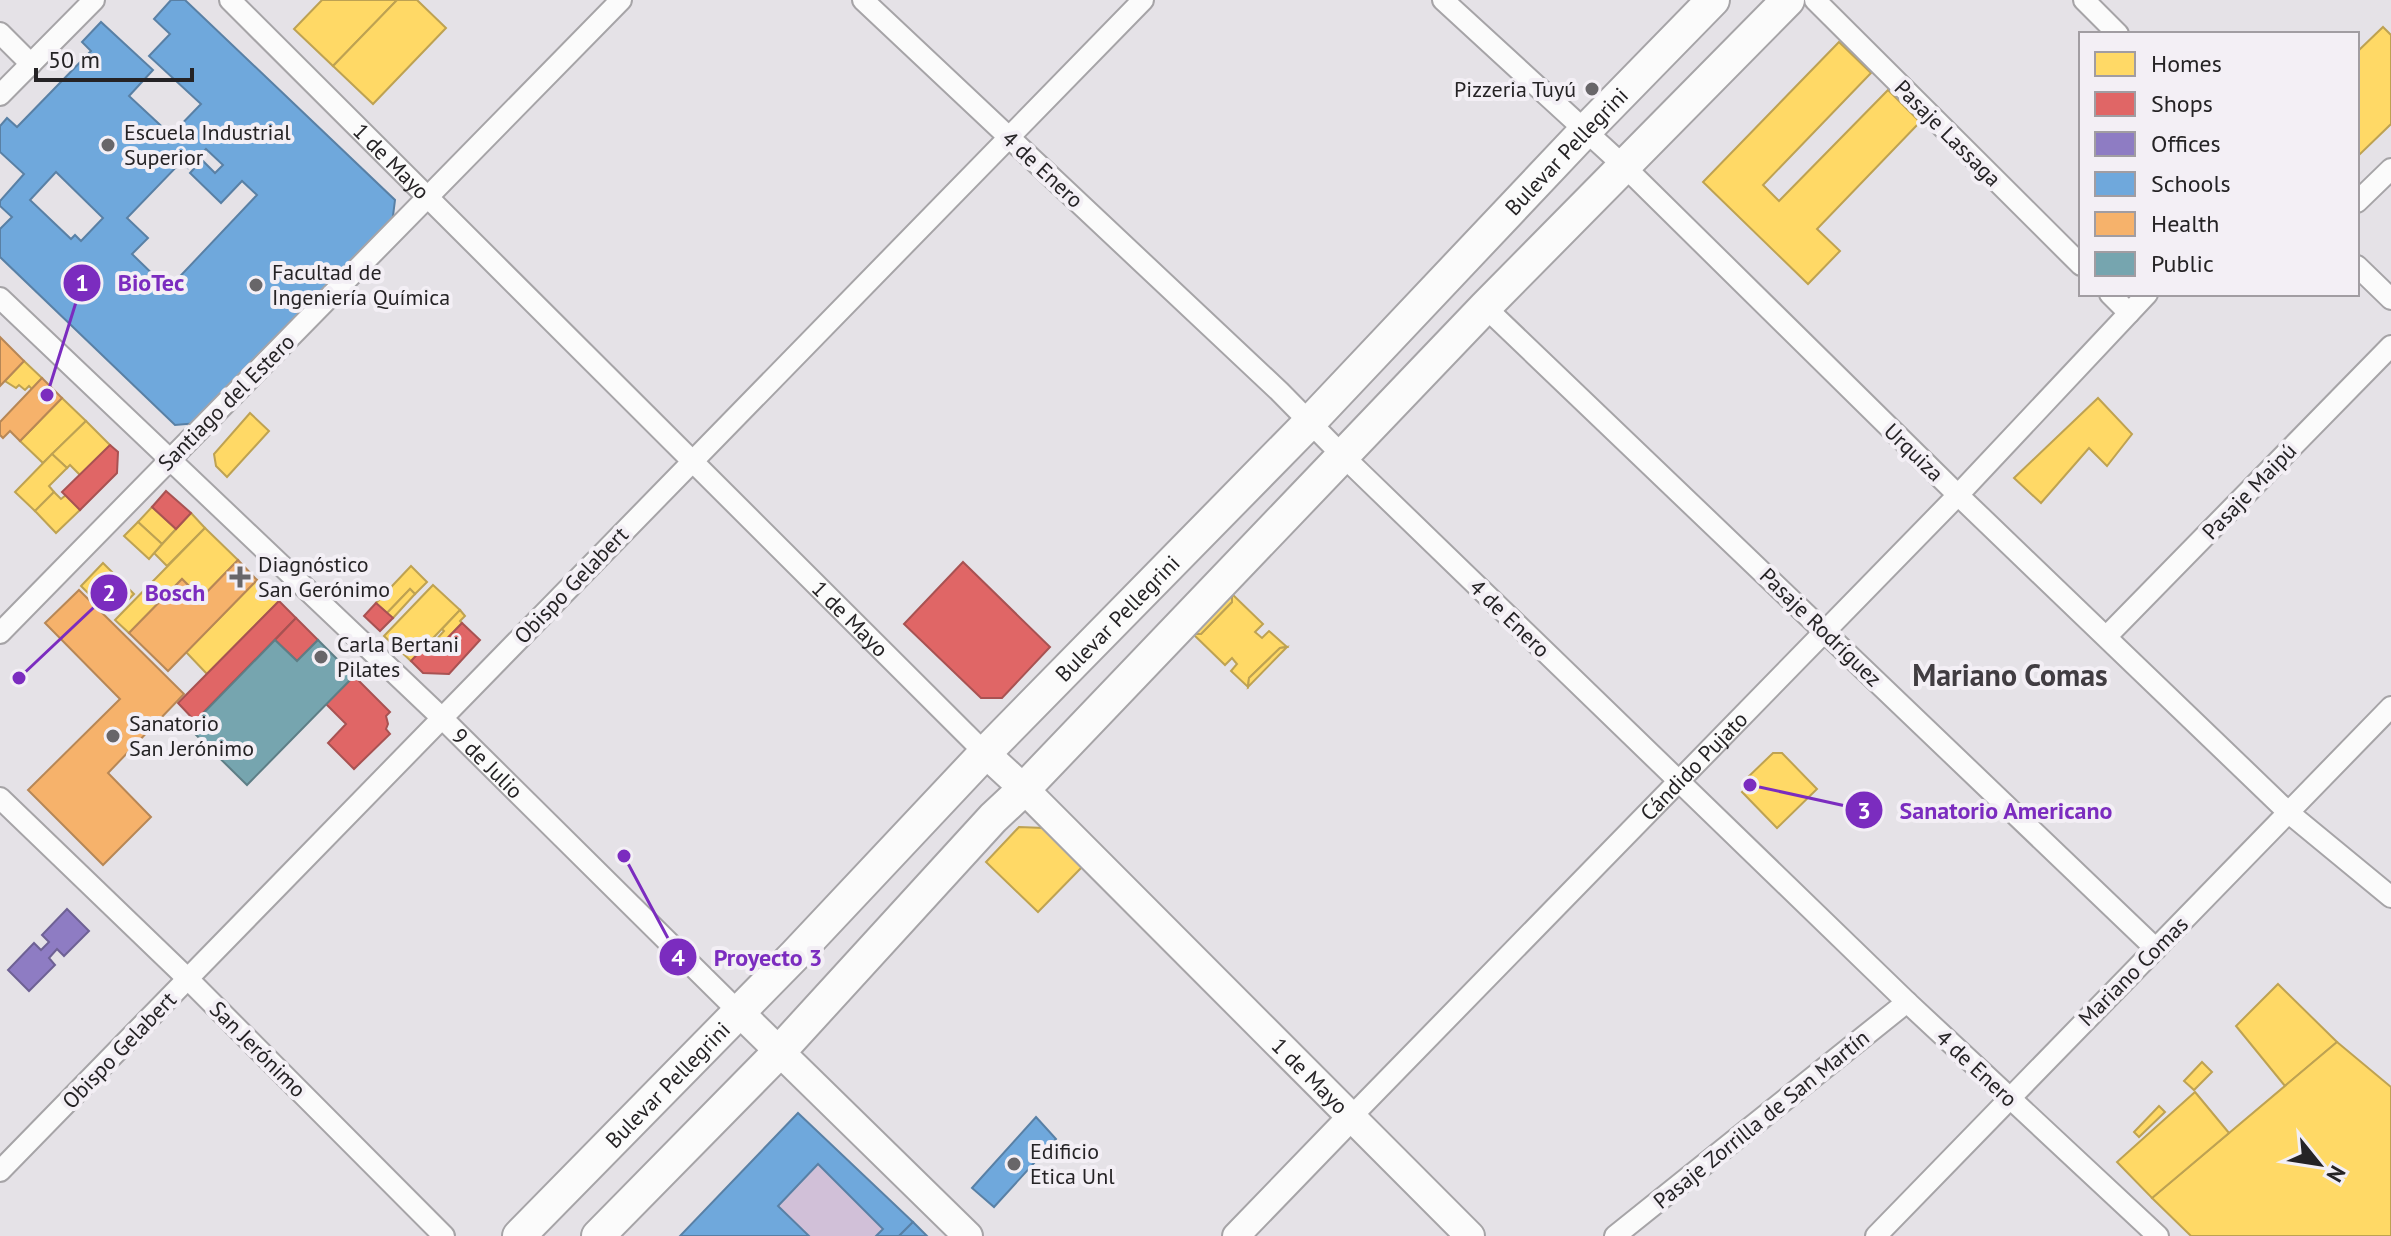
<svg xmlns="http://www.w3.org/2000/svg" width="2391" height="1236" font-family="'PT Sans',sans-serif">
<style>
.green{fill:#d1c0d8}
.homes{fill:#ffd966;stroke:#bea252;stroke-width:2}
.shops{fill:#e06666;stroke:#a85252;stroke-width:2}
.offices{fill:#8e7cc3;stroke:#6e6194;stroke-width:2}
.schools{fill:#6fa8dc;stroke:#5980a5;stroke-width:2;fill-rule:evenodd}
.health{fill:#f6b26b;stroke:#b78756;stroke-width:2}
.public{fill:#76a5af;stroke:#5e7e86;stroke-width:2}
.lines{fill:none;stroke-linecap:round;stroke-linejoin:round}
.minor-casing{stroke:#a6a4a7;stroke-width:24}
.tertiary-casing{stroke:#a6a4a7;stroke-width:30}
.secondary-casing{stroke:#a6a4a7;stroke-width:32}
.primary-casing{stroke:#a6a4a7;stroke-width:36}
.minor{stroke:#fbfbfb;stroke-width:20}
.tertiary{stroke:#fbfbfb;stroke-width:26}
.secondary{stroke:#fbfbfb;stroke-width:28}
.primary{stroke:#fbfbfb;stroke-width:32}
.poi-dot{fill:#686669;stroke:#f3eff5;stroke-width:3}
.labels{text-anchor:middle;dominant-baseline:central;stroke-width:8;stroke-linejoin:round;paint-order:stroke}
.poi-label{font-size:22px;fill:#252325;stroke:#f3eff5;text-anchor:start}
.street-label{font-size:22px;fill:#252325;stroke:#f3eff5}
.district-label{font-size:30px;font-weight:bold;fill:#413d42;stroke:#f3eff5}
.leader{fill:none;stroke:#7b2cbf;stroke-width:3}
.callout-dot{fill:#7b2cbf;stroke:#f3eff5;stroke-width:3}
.mark-label{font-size:24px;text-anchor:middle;font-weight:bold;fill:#fff}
.callout-label{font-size:24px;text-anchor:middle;font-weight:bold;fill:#7b2cbf;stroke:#f3eff5;stroke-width:8;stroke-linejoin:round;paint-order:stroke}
</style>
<rect width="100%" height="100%" fill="#e5e2e7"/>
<polygon class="green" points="818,1164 883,1229 876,1236 809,1236 778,1206"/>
<g class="homes">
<polygon points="322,0 397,0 333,66 294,29"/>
<polygon points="397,0 417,0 446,28 373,104 333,66"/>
<polygon points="2383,27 2391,35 2391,124 2357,157 2357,52"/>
<polygon points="1839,42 1871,73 1763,185 1779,201 1888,90 1920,122 1817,229 1840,251 1808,284 1703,182"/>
<polygon points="24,361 42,378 32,389 29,386 25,390 19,385 16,388 5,381"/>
<polygon points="62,398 86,421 43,463 20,441"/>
<polygon points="2098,398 2132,434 2107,466 2089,448 2041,503 2014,478"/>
<polygon points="250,413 269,431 227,477 216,466 214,454"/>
<polygon points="86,421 110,445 80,475 70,465 67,468 52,454"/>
<polygon points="52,454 67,468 49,486 54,492 35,511 15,492"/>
<polygon points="54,492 61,499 66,495 80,510 56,533 35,511"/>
<polygon points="152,507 176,529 162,544 138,522"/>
<polygon points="191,513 205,528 167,566 154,553"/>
<polygon points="138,522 162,544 149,559 124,536"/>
<polygon points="205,528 238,560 201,598 182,579 129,633 115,620"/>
<polygon points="103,563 134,594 118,610 106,598 99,604 81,586"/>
<polygon points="411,566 427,582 415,594 410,589 387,613 376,603"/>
<polygon points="257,580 279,601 207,674 186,652"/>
<polygon points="433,585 460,610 411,661 384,636"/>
<polygon points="410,589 415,594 393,618 387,613"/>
<polygon points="1232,594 1263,624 1255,632 1262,638 1269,631 1287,647 1280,648 1249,678 1248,687 1231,671 1237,664 1232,658 1225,665 1193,634 1201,634 1232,602"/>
<polygon points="1232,594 1232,602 1201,634 1193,634"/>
<polygon points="460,610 465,616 460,621 462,623 436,650 428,643 432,639 435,641 444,631 442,629"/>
<polygon points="1287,647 1248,687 1249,678 1280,648"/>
<polygon points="1773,753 1782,753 1817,789 1777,828 1742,792 1753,782 1747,778"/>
<polygon points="1019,827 1044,828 1083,866 1038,912 986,862"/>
<polygon points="2278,984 2337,1042 2285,1086 2236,1026"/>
<polygon points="2337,1042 2391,1087 2391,1236 2191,1236 2152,1198"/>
<polygon points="2202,1062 2212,1072 2194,1090 2184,1081"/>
<polygon points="2195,1092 2229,1133 2152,1198 2117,1162"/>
<polygon points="2159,1106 2165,1112 2139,1137 2134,1132"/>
</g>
<g class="shops">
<polygon points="110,445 118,452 117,473 80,510 62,492"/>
<polygon points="166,491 191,513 176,529 152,507"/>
<polygon points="963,562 1050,647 1002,698 981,698 904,624"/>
<polygon points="279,601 296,618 195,721 178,703"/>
<polygon points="376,603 393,618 380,631 364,616"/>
<polygon points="296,618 318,640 297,661 275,640"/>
<polygon points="462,623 480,640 449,674 423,673 411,661 428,643 436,650"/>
<polygon points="354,676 390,712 386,716 388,724 386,729 390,734 354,769 328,743 346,724 326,704"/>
</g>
<polygon class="offices" points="67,909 89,931 64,956 57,949 49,958 55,965 29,991 8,970 34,943 41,950 49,942 42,935"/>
<g class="schools">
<path d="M171,0H185L395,200L392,224L198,423L175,425L0,257V229L12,217L0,206V201L24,174L0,152V126L7,118L17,127L91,51L82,42L101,22L153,70L129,96L171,135L201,104L149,56L170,34L154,19ZM206,149L223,165L215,173L202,160L190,173L221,203L242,181L257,195L168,289L132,254L148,238L127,218L181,162L188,168ZM56,172L103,218L81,241L75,235L71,239L30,200Z"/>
<polygon points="798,1113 913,1222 899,1236 876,1236 883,1229 818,1164 778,1206 809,1236 680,1236"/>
<polygon points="1036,1117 1056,1139 994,1207 972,1188"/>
<polygon points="913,1222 927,1236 899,1236"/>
</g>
<g class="health">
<polygon points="0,337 24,361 0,386"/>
<polygon points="42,378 62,398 20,441 10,431 3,438 0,435 0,422"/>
<polygon points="238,560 257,580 168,671 129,633 182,579 201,598"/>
<polygon points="79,590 184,694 108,773 151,817 103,865 28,790 120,699 45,623"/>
</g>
<polygon class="public" points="275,640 297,661 318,640 354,676 247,785 189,728"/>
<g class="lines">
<defs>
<g id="minor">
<path id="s1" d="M230,0L985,753"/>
<polyline points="863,0 1279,391 1343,456 1907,1002 2158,1236"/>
<polyline points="1443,0 1625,167 1958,495 2289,813 2391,897"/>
<polyline points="1815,0 2081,265"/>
<polyline points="2084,0 2118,34"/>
<polyline points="0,33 31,64"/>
<polyline points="0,95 94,0"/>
<polyline points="2357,202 2391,169"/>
<polyline points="2357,266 2391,299"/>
<polyline points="2110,294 2129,313"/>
<path id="s2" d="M0,298L442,718L738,1011"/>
<polyline points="1485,307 2156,949"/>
<polyline points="0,633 621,0"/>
<polyline points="2107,636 2391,346"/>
<polyline points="0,798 188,979 444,1236"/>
<path id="s3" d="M1350,1118L1958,495L2147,294"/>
<polyline points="0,1171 1143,0"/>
<polyline points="1615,1236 1907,1002"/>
<polyline points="1876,1236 2391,707"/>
</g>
<polyline id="tertiary" points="1236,1236 1350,1118"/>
<g id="secondary">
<path id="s4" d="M985,753L1024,789L1470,1236"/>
<polyline points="738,1011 968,1236"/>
</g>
<g id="primary">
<path id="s5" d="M519,1236L795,955L985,753L1310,422L1585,131L1713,0"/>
<polyline points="598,1236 779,1052 993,818 1024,789 1485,307 1788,0"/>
</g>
</defs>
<use href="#minor" class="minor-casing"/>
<use href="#tertiary" class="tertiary-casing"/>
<use href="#secondary" class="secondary-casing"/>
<use href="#primary" class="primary-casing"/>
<use href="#minor" class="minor"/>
<use href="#tertiary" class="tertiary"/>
<use href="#secondary" class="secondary"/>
<use href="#primary" class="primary"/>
</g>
<g class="poi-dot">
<circle cx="1592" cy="89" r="8"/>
<circle cx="108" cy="145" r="8"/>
<circle cx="256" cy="285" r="8"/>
<path d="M236 565h8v8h8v8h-8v8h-8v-8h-8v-8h8z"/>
<circle cx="321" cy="657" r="8"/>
<circle cx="113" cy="736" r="8"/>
<circle cx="1014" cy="1164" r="8"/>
</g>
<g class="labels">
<g class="poi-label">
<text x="1576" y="89" text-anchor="end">Pizzeria Tuyú</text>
<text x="124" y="132">Escuela Industrial<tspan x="124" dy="25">Superior</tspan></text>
<text x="272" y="272">Facultad de<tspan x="272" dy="25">Ingeniería Química</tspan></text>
<text x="258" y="564">Diagnóstico<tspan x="258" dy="25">San Gerónimo</tspan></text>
<text x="337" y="644">Carla Bertani<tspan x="337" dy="25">Pilates</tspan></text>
<text x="129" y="723">Sanatorio<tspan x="129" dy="25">San Jerónimo</tspan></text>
<text x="1030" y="1151">Edificio<tspan x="1030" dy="25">Etica Unl</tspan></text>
</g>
<g class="street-label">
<text transform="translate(1948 133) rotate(45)">Pasaje Lassaga</text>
<text stroke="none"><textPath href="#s5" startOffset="1508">Bulevar Pellegrini</textPath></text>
<text stroke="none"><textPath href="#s1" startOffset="228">1 de Mayo</textPath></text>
<text transform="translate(1043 169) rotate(43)">4 de Enero</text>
<text transform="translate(226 402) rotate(-45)">Santiago del Estero</text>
<text transform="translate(1914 452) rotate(44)">Urquiza</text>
<text transform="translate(2249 491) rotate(-46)">Pasaje Maipú</text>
<text transform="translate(571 585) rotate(-46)">Obispo Gelabert</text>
<text transform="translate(1510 618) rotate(44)">4 de Enero</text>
<text stroke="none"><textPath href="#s1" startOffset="876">1 de Mayo</textPath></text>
<text stroke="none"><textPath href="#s5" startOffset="860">Bulevar Pellegrini</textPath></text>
<text transform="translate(1821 627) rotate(44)">Pasaje Rodríguez</text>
<text stroke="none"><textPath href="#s2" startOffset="674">9 de Julio</textPath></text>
<text stroke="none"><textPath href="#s3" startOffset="492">Cándido Pujato</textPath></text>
<text transform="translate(2133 971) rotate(-45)">Mariano Comas</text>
<text transform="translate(258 1049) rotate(45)">San Jerónimo</text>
<text transform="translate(119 1050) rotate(-46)">Obispo Gelabert</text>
<text transform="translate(1977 1068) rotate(43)">4 de Enero</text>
<text stroke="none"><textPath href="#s4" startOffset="458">1 de Mayo</textPath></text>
<text stroke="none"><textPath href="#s5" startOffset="212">Bulevar Pellegrini</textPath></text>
<text transform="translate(1761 1119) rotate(-39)">Pasaje Zorrilla de San Martín</text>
</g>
<g class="district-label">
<text x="2010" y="674">Mariano Comas</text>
</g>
</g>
<path class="leader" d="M47 395L82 283M19 678L109 593M1750 785L1864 810M624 856L678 957"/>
<g class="callout-dot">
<circle cx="47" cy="395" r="8"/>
<circle cx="19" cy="678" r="8"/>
<circle cx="1750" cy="785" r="8"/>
<circle cx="624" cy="856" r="8"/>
<circle cx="82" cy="283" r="20"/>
<circle cx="109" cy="593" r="20"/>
<circle cx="1864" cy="810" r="20"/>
<circle cx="678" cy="957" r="20"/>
</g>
<g class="mark-label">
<text x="82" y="291">1</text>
<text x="109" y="601">2</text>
<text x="1864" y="819">3</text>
<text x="678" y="966">4</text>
</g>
<g class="callout-label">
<text x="151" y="291">BioTec</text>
<text x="175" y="601">Bosch</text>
<text x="2006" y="819">Sanatorio Americano</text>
<text x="768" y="966">Proyecto 3</text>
</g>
<rect x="2079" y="32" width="280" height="264" fill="#f3eff5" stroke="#a19da2" stroke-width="2"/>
<rect x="2095" y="52" width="40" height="24" fill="#ffd966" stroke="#a19da2" stroke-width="2"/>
<text x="2151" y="72" font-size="24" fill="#252325">Homes</text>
<rect x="2095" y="92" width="40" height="24" fill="#e06666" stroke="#a19da2" stroke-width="2"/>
<text x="2151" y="112" font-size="24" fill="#252325">Shops</text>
<rect x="2095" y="132" width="40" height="24" fill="#8e7cc3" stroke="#a19da2" stroke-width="2"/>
<text x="2151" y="152" font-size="24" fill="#252325">Offices</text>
<rect x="2095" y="172" width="40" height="24" fill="#6fa8dc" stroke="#a19da2" stroke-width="2"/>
<text x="2151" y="192" font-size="24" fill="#252325">Schools</text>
<rect x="2095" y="212" width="40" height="24" fill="#f6b26b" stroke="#a19da2" stroke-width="2"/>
<text x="2151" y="232" font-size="24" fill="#252325">Health</text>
<rect x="2095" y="252" width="40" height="24" fill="#76a5af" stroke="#a19da2" stroke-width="2"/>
<text x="2151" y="272" font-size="24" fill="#252325">Public</text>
<g transform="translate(2319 1164) rotate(120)" stroke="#f3eff5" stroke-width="6" paint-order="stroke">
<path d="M0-6L14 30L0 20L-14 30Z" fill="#252325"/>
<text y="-12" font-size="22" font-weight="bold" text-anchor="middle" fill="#252325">N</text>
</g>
<path d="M36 68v12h156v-12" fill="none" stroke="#252325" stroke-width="4"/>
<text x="48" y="68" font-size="24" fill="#252325" stroke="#f3eff5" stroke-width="6" paint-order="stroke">50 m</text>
</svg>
